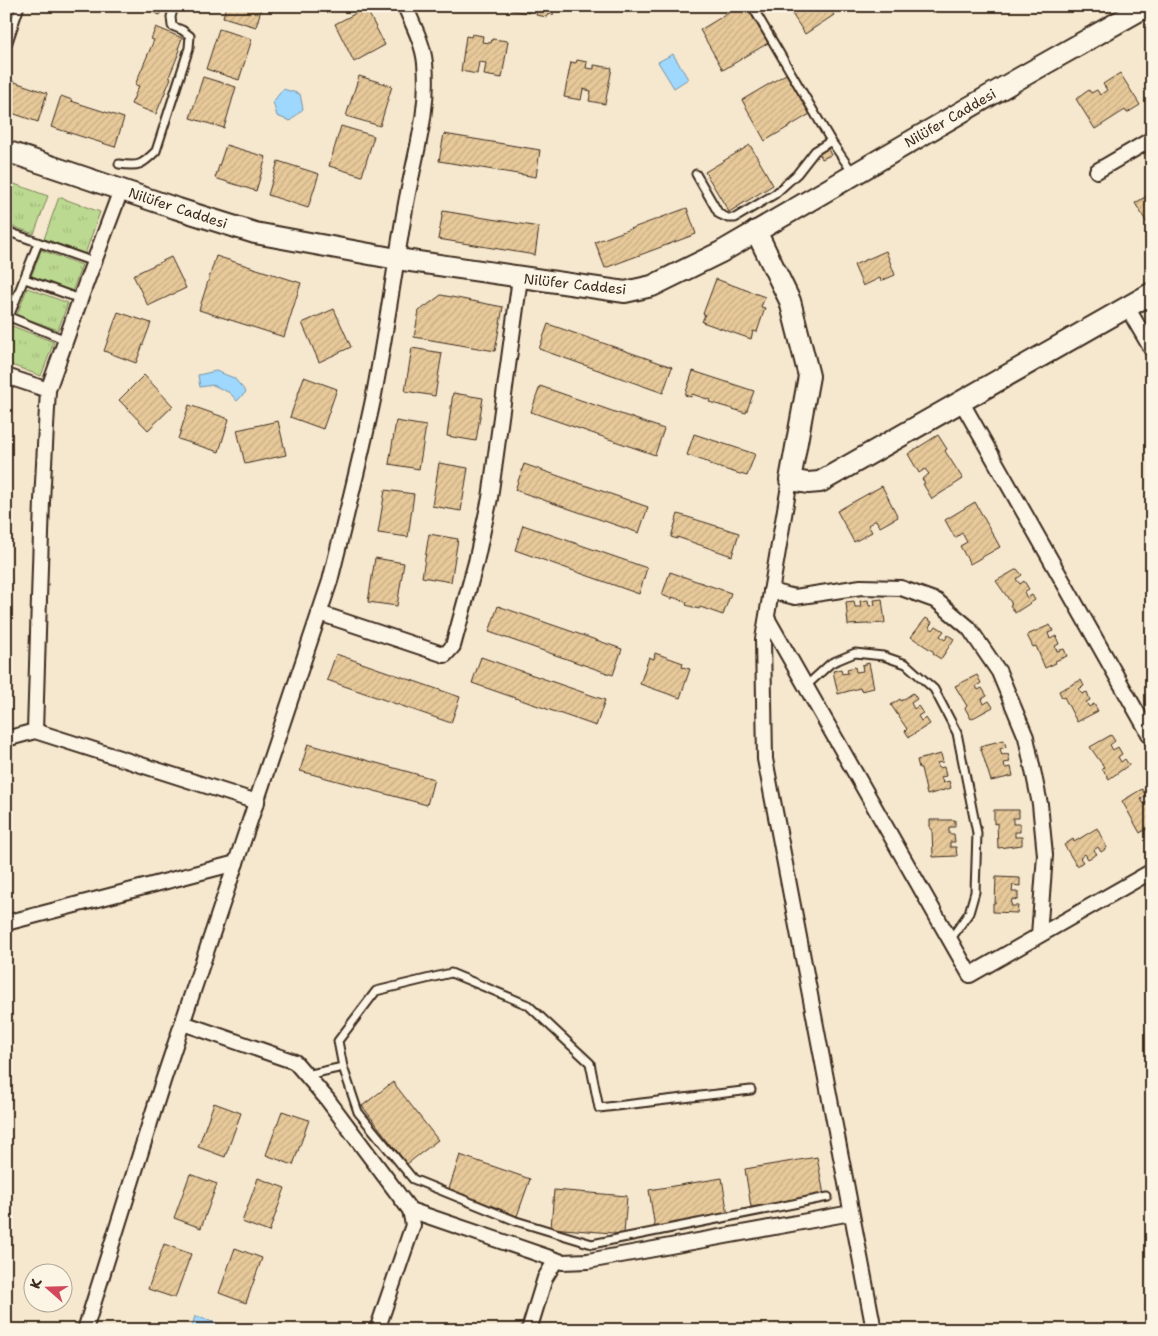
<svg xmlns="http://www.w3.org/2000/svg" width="1158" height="1336" font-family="'Shantell Sans',sans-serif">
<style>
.grass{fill:url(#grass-tufts);stroke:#7c8258}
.water{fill:#9fd8ff;stroke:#7792a5}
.building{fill:url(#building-hatch);stroke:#3b2a1e}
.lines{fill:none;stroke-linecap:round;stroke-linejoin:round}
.lane-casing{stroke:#3b2a1e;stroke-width:11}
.street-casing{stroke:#3b2a1e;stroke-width:18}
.secondary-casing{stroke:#3b2a1e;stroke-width:24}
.lane{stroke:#fcf5e5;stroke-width:7}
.street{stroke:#fcf5e5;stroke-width:14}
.secondary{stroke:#fcf5e5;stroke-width:20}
.labels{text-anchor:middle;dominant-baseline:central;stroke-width:4.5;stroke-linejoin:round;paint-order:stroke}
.street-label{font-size:14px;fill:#3b2a1e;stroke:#fcf5e5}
</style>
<defs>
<pattern id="grass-tufts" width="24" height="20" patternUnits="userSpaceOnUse" patternTransform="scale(1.25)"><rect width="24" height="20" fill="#bcd991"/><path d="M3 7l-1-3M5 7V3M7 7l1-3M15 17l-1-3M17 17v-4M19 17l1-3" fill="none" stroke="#a2ba7d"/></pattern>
<pattern id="building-hatch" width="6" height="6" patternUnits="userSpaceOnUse" patternTransform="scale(1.25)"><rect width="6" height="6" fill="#e7c99a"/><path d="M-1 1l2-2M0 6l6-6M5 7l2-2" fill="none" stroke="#c7ad84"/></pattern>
</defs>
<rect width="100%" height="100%" fill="#f6e8ce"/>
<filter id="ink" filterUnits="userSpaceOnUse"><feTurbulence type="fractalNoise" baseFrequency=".02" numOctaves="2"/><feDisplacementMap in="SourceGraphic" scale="10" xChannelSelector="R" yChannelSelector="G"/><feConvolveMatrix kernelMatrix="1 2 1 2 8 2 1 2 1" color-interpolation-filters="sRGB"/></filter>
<g filter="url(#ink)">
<g class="grass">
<polygon points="6,181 48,196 34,234 6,224"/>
<polygon points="59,197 100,212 85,254 44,239"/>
<polygon points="41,250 82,265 72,292 31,277"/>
<polygon points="27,288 68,303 58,330 17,315"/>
<polygon points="12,326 54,342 41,376 6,363 6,341"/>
</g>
<g class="water">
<polygon points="673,54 688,79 674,88 658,62"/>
<polygon points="283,89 300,94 303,109 290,121 277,116 273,102"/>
<polygon points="216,371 234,378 246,392 237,401 230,393 213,385 200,387 198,375"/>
<polygon points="195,1316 223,1325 221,1330 191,1330"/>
</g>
<g class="building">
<polygon points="137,6 162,6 160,15"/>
<polygon points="226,6 262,6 256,27 223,17"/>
<polygon points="512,6 530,6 529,13 511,10"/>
<polygon points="538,6 554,6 553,15 548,14 547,17 536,15"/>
<polygon points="740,6 746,6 768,43 723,70 700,30"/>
<polygon points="787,6 828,6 834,15 805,34"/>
<polygon points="366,8 385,45 354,62 335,24"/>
<polygon points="156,27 182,38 178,49 180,50 169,77 171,78 156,114 131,104 139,86 135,85 154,40 151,39"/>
<polygon points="219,29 252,39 239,80 206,69"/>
<polygon points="472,34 483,36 482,42 491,43 492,39 508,41 502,78 484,75 486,63 479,62 477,74 461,71 466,36 471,37"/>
<polygon points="577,60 587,62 586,68 594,69 594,65 612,68 605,104 589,101 591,91 583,89 581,100 564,97 571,62 576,63"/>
<polygon points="1120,73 1140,105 1127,113 1125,110 1095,129 1076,99 1089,90 1091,93 1097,90 1100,95 1107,90 1103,84"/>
<polygon points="786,74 810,114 765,141 742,100"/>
<polygon points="359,76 392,86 380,126 346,116"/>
<polygon points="203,77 236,87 224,128 190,118"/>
<polygon points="6,79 47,93 38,122 6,111"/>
<polygon points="61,96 72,100 71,101 124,118 115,147 51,127"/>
<polygon points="341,126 374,136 362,176 329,166"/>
<polygon points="444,134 540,150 536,177 439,161"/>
<polygon points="226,145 266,157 256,191 215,178"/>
<polygon points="750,145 773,185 729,212 705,172"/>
<polygon points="828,149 831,155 822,159 819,153"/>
<polygon points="278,161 319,174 308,208 268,195"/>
<polygon points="1152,193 1152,231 1135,203"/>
<polygon points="687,208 696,234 605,268 595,242"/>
<polygon points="443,211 539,227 535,255 438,239"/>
<polygon points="886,251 895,275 881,281 880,278 863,286 854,265"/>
<polygon points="216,256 301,283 284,337 199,310"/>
<polygon points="171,257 186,288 148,306 133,275"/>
<polygon points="716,279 765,297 761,307 765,308 757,332 753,331 751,339 702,322 705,314 703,314"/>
<polygon points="441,295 503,307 495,351 414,337 419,311"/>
<polygon points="334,309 351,347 319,362 302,323"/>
<polygon points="118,312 151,323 136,363 104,351"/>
<polygon points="548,324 672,367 663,393 539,349"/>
<polygon points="412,348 442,353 435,396 405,391"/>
<polygon points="693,371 754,391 746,413 709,402 710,400 692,394 691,397 685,395"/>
<polygon points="144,375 173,406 148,430 119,400"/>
<polygon points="304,377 337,389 323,429 290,417"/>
<polygon points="540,386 664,429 655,455 531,412"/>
<polygon points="453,393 483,398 476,441 447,436"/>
<polygon points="189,405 229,419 219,452 178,439"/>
<polygon points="278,421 286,455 245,464 237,430"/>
<polygon points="396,421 426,426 419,469 389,464"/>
<polygon points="694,434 755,454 747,476 710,465 710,463 687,455"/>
<polygon points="938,435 947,449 945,451 963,479 932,499 923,484 925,483 922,479 929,474 925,469 919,473 908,454"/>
<polygon points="439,463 468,468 461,511 432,506"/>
<polygon points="524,464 648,507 639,533 515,490"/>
<polygon points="882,486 898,517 880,527 876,520 868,525 872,532 854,542 837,511"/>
<polygon points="385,490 414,494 408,537 378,533"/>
<polygon points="975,502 1000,547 970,564 960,546 967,542 962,533 955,538 945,520"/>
<polygon points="678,514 739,533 732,556 677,537 677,539 671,537"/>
<polygon points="523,525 647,568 639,594 515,550"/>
<polygon points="429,534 458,539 451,582 422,577"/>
<polygon points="375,558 404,563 397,606 368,602"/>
<polygon points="1017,569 1022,575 1016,579 1020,584 1024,581 1029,589 1024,592 1027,598 1032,595 1035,600 1015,613 1010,605 1012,604 996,581"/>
<polygon points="670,572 731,593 723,615 700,607 699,609 686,605 687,602 672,597 672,599 662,595"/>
<polygon points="882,599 885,623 848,625 846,602 854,601 855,607 861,607 860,601 868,600 869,606 875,605 874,600"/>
<polygon points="498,606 622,649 613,675 489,632"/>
<polygon points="926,618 932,622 929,627 933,630 936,626 944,631 940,636 945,640 948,635 954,639 941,659 933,654 934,652 911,637"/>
<polygon points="1050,625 1053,631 1048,633 1050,639 1056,636 1059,644 1055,646 1057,651 1064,649 1067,656 1055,661 1056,663 1045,668 1036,646 1033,647 1027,635"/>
<polygon points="655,653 683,663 682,667 690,669 680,698 640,684 649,657 654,659"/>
<polygon points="336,654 460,697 451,723 327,680"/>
<polygon points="481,657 605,700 596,726 472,683"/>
<polygon points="869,663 874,688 861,691 860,688 838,694 833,671 841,669 842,674 848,673 847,669 855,667 856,672 863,671 862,665"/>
<polygon points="977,675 981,683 976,686 978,690 982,688 987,696 982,699 984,704 989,701 993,707 971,719 965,708 967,706 955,686"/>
<polygon points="1081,680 1084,686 1079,689 1082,694 1087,692 1090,700 1086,702 1089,707 1094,704 1098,711 1077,722 1064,697 1062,698 1059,691"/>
<polygon points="913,693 917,699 911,703 914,709 918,706 923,713 918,716 921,721 926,718 930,724 909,737 905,731 907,729 891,705 900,699 901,701"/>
<polygon points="1111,735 1115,741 1110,745 1113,750 1118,747 1122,754 1118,757 1121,762 1125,759 1129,765 1109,779 1102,769 1104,767 1090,747"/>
<polygon points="1004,740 1006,747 1000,749 1002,755 1008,754 1010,762 1004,763 1005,768 1011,767 1013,776 991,781 980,746"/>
<polygon points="308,744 434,779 427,805 300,771"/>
<polygon points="941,754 943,762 937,763 938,768 944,767 946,776 941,777 943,783 949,781 951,788 927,795 921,768 919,768 917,760"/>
<polygon points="1142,789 1146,796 1141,799 1144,804 1149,801 1152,806 1152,811 1149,813 1152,818 1152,826 1140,833 1122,801"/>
<polygon points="994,810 1019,810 1019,818 1013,818 1013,824 1020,824 1020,832 1015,832 1015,837 1022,837 1022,845 998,848 997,823 994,824"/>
<polygon points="930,820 955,820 955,827 949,827 949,834 954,834 955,842 950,842 950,847 956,847 957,856 933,857 932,829 930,829"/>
<polygon points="1097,828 1107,848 1101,852 1098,847 1094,850 1097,854 1088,859 1085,854 1080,858 1083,862 1077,866 1064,845 1073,839 1074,842"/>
<polygon points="996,877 1020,878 1020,886 1013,885 1012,892 1018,892 1018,900 1012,899 1011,906 1018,906 1017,913 993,912 993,903 995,903"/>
<polygon points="393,1082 438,1140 407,1164 362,1106"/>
<polygon points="214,1103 241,1113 225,1157 198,1147"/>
<polygon points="282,1111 309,1120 293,1165 266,1155"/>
<polygon points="460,1155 530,1179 517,1216 448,1192"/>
<polygon points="817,1157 824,1195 751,1207 745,1169"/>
<polygon points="190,1174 217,1184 201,1228 174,1218"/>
<polygon points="258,1178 285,1188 269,1232 242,1222"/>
<polygon points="722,1178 728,1216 655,1228 649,1190"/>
<polygon points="554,1190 627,1196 624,1234 551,1228"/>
<polygon points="164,1244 191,1254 175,1298 148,1289"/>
<polygon points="235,1248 262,1258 246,1303 219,1293"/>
</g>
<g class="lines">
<defs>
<g id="lane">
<polyline points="752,6 831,141 853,173"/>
<polyline points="6,48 20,6"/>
<path d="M119,164C139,167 142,165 156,151L189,48L190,36L182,30L172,26L171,17L174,6"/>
<polyline points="696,174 719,214 728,218 735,218 775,194 797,174 815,151 831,141"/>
<polyline points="6,231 94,262"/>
<polyline points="25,279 80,299"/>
<polyline points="7,316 66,340"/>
<polyline points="9,317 38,243"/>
<polyline points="806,686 831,663 855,653 883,656 906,664 934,689 957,733 977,833 975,892 969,913 950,940"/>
<polyline points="306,1075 343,1067"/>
<polyline points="751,1090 599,1108 590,1063 528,1005 451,973 376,991 338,1041 343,1067 358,1112 413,1179 516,1221 592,1244 828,1197"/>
</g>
<g id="street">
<polyline points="1097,171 1152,139"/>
<polyline points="1127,307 1152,350"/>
<polyline points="6,376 48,390"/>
<polyline points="961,401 1152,739"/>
<polyline points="790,480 763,639 765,759 874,1330"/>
<polyline points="771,591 795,597 861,587 901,588 937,601 969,628 999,672 1026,737 1040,804 1045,855 1039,935"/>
<polyline points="319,613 445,655 453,646 476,562 490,498 520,278"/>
<polyline points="767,618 970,975 1152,871"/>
<polyline points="35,731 42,501 48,390 86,283 121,190"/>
<polyline points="6,739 35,731 257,802"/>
<polyline points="6,923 236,863"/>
<polyline points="183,1023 295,1062 327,1099 410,1210 413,1225 377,1330"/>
<polyline points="410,1210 562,1262 588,1261 851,1213"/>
<path d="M85,1330L163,1081L330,581C345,521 360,461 373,400C385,337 394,273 405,209C413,161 430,113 425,63C423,43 413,25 405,6"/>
<polyline points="529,1330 545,1278 556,1260"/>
</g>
<g id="secondary">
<polyline points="6,151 175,208 255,233 397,259 625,292 652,286 721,252 1018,79 1147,6"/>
<polyline points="756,231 790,301 809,376 790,480 808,483 820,482 1152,293"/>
</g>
</defs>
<use href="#lane" class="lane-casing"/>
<use href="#street" class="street-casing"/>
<use href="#secondary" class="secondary-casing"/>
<use href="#lane" class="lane"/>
<use href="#street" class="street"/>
<use href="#secondary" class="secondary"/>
</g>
</g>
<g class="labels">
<g class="street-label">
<text transform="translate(950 118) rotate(-30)">Nilüfer Caddesi</text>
<text transform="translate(178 208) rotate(18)">Nilüfer Caddesi</text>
<text transform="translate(575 284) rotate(6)">Nilüfer Caddesi</text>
</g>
</g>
<rect width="1158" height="1336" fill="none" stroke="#fcf5e5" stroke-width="25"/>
<rect x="12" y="12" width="1133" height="1311" fill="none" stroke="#3b2a1e" stroke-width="2" filter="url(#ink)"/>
<g transform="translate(48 1288) rotate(290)"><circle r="24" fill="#fcf5e5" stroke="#afa495"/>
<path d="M0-4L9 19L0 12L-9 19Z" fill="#d1495b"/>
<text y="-8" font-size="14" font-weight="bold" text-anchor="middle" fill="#3b2a1e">K</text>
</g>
</svg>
